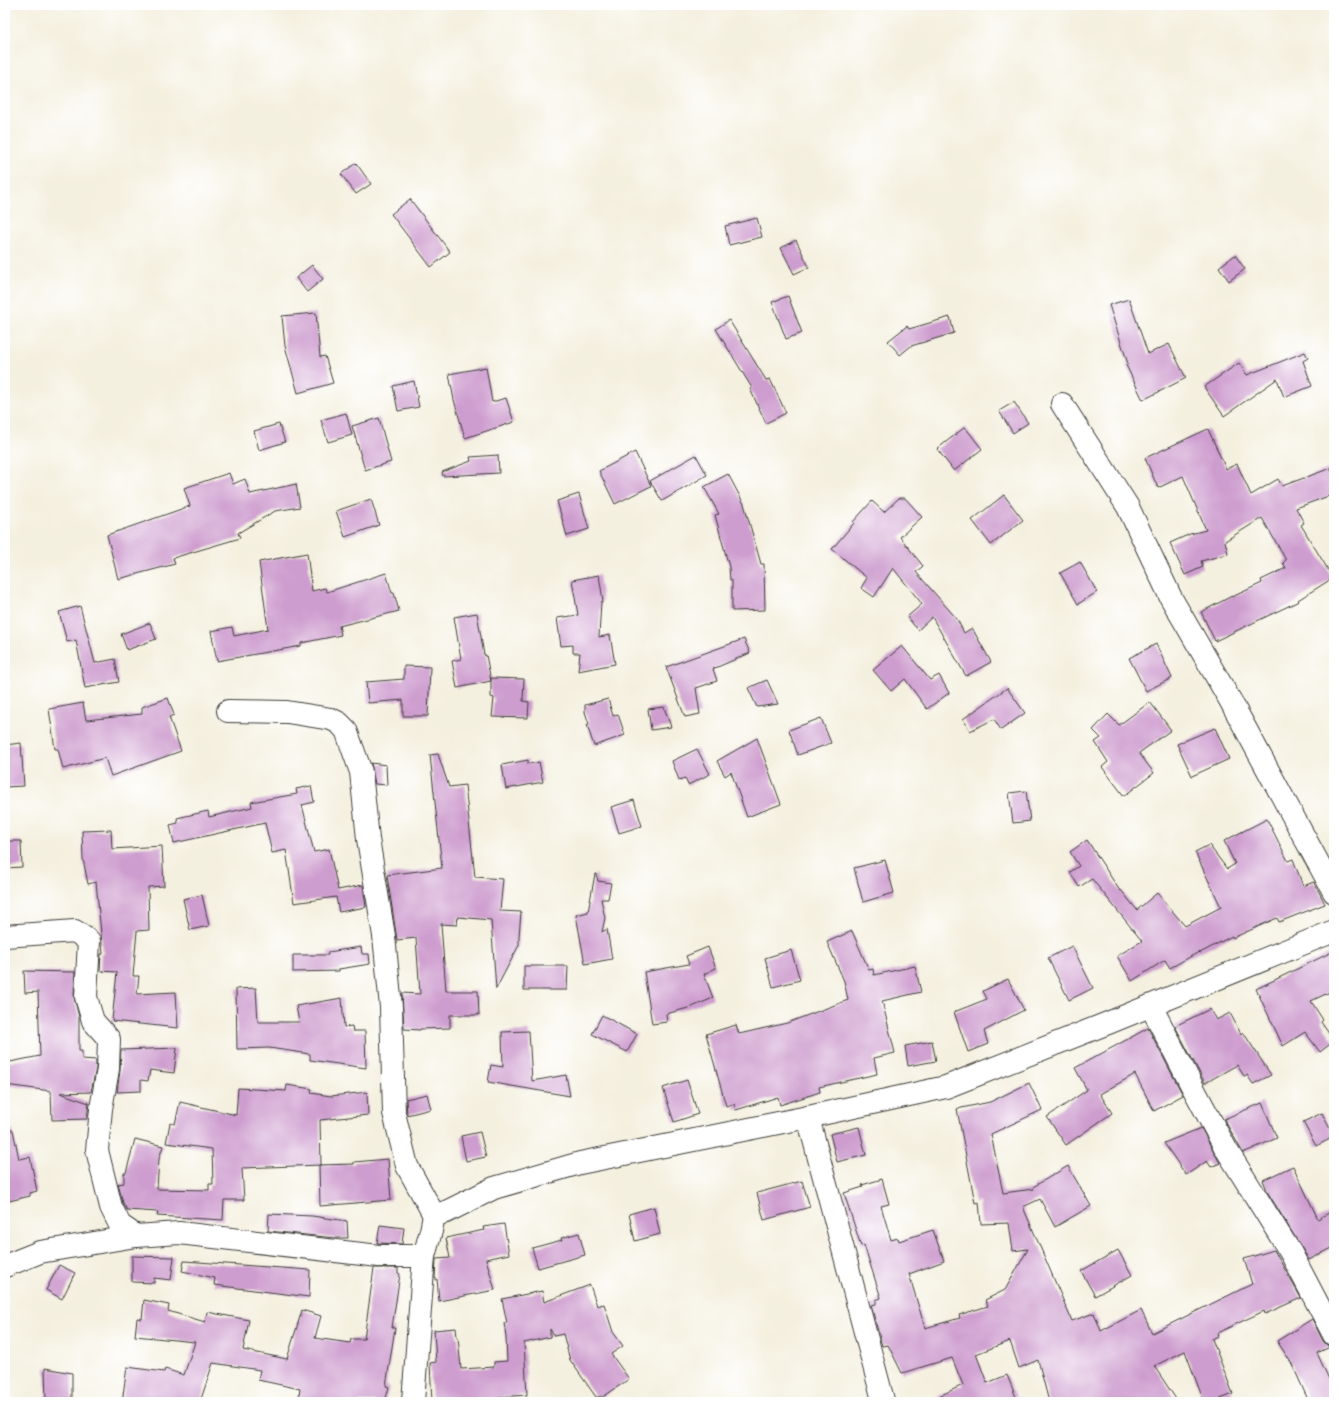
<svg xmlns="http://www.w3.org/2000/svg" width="1339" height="1407" font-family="'EB Garamond',serif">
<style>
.building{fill:#ce9dcf}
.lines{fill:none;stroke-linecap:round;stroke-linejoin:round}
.minor-casing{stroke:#3c3c39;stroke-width:24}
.minor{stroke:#fff;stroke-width:22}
</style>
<rect width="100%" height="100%" fill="#fff"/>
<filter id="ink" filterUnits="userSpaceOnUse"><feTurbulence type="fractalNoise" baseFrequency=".025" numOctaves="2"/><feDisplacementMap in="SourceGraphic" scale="8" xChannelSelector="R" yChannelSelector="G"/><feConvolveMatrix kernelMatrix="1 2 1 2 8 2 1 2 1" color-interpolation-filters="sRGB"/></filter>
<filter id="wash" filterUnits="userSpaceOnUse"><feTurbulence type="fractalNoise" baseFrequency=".012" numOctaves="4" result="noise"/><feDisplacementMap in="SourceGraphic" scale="16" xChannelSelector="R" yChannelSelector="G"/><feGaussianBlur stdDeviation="0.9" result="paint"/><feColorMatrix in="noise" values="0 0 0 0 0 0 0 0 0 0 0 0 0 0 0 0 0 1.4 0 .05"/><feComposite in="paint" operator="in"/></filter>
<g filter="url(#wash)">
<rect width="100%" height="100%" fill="#f4f0df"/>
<g id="blocks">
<g class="building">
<polygon points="356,163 371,184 356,194 341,174"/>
<polygon points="410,199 450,252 431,267 391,214"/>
<polygon points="757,218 762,237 729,245 725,226"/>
<polygon points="796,240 809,267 794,274 781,248"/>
<polygon points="1235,255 1245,269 1229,281 1219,267"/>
<polygon points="312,265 323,279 307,292 296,278"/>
<polygon points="788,296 802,333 786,339 772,302"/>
<polygon points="1129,299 1148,354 1169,344 1186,378 1143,400 1126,365 1128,364 1109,305"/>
<polygon points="316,313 320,357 325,356 333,383 298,393 285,346 282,316"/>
<polygon points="950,317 954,333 911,346 900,355 888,341 907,326 909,329"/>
<polygon points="729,320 766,380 770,379 786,413 766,423 750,389 752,388 716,329"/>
<polygon points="1305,352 1308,358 1303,361 1312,386 1284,397 1277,379 1224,416 1204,387 1239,363 1247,375"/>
<polygon points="486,367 492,402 506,398 514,422 465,438 454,400 449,374"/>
<polygon points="414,381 419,407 398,411 393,386"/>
<polygon points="1014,402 1028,423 1013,433 999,411"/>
<polygon points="346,413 352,435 328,442 321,420"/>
<polygon points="379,418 391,462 365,470 352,426"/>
<polygon points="279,424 285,442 259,450 254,431"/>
<polygon points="965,427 982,449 954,471 937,449"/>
<polygon points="1208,429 1226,469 1237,464 1251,495 1278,479 1282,486 1331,468 1334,477 1334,494 1296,508 1304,523 1301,525 1333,578 1298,600 1299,601 1215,641 1201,612 1232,596 1232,597 1262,583 1261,580 1286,568 1283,563 1286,560 1262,518 1225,541 1228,554 1201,561 1203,567 1185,575 1170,543 1190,534 1206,530 1183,476 1158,488 1145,458"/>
<polygon points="635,452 651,486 615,504 599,471"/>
<polygon points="498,455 499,473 443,476 442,472 471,461 470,457"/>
<polygon points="696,455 707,475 662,501 650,481"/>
<polygon points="229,473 233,484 245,479 250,494 296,484 300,507 275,511 238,533 240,538 173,558 175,564 118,579 107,535 190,506 184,488"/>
<polygon points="728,474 744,504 761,564 764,564 765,610 732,611 732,580 730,580 729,567 715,515 719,514 704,487"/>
<polygon points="579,494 589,529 567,536 557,501"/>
<polygon points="1004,495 1023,520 991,545 972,520"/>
<polygon points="899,498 905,498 922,517 900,537 923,566 916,572 957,619 964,633 972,628 991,662 966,676 932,617 918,630 907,617 922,604 893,568 874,597 861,588 867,578 832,549 854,523 853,522 872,501 884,512"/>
<polygon points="371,499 379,525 345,537 336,511"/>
<polygon points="307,553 312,591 325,588 327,592 386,573 392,593 394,593 399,611 339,626 341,635 301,643 301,646 217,661 211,631 232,627 234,636 268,629 259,562"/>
<polygon points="1080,562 1097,592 1078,604 1060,573"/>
<polygon points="599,575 603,601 601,602 599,637 610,635 615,664 578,671 580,653 573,653 573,645 561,646 557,618 578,615 572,580"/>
<polygon points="80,606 95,663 115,659 119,682 85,688 76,640 67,642 59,612"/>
<polygon points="477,613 484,655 486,655 491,681 457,688 452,661 461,659 454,617"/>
<polygon points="150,623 156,639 127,650 121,634"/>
<polygon points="744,639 750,653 713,669 717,681 696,688 700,714 685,717 666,667"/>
<polygon points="1156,644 1172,678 1146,691 1129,658"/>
<polygon points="902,646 930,680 939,675 949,693 927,709 905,679 891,691 873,670"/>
<polygon points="404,666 430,667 428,716 403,716 403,700 368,703 366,682 404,679"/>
<polygon points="491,678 524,679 523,701 529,702 528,718 492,717 494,698 491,697"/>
<polygon points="767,680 778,704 757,707 748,688"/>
<polygon points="1007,688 1025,713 1001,730 994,719 970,731 963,719"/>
<polygon points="168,698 174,715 169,717 181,751 111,776 105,758 63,769 58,749 55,749 49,709 83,703 86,720 142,714 142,707"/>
<polygon points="608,699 613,716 618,714 625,735 594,746 587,725 589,724 585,712 585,705"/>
<polygon points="1150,702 1171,730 1139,753 1154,773 1124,796 1102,767 1108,762 1095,742 1101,738 1093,730 1108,714 1119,725"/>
<polygon points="664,707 671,727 651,730 648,709"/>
<polygon points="821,718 831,743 798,755 789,730"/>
<polygon points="1215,728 1229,759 1192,776 1177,744"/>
<polygon points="757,738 781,804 747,817 731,772 725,776 717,761"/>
<polygon points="21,743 24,786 5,787 5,745"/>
<polygon points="697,749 710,774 688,785 685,778 679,780 672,761"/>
<polygon points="438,754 449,787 465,785 475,877 503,879 500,911 521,912 519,936 519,945 496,989 491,920 458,917 457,925 441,924 446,991 478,991 479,1015 450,1015 450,1028 420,1029 420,1030 404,1029 402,993 420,994 416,938 397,940 387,875 442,868 430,755"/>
<polygon points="528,760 528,764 539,762 543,782 506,789 502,765"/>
<polygon points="371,763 386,765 387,785 375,784"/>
<polygon points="311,786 314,802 302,805 314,852 329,849 338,890 363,885 366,907 339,912 336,897 294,903 286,850 272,853 265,823 174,843 170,825 178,823 177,818 208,811 209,817 252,807 251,802 297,794 296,789"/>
<polygon points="1026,791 1030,821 1013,823 1009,793"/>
<polygon points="634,800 642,826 619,833 611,807"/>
<polygon points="1267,819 1288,861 1293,859 1303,886 1314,882 1325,904 1279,922 1277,918 1233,938 1232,936 1200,953 1199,952 1170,968 1165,960 1132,981 1117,956 1142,941 1092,879 1079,887 1070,872 1079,866 1070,852 1087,840 1120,891 1121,890 1137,910 1157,893 1185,926 1221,907 1195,852 1209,845 1227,869 1235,864 1224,841"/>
<polygon points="111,830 112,849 162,846 164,886 148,887 149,930 137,931 133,976 139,976 137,994 176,992 178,1028 112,1021 117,972 100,971 101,954 103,954 96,882 88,884 83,859 82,831"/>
<polygon points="5,841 21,841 22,867 5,868"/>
<polygon points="885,860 894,893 863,902 854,868"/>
<polygon points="595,874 596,874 598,881 611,883 608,899 601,899 605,918 602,932 607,929 612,959 585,964 576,915 588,912"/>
<polygon points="202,895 209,926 190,930 183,899"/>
<polygon points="852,931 869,970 873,969 874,975 915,966 921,992 882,1001 895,1053 874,1058 877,1074 819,1087 820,1092 780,1105 778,1097 736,1110 734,1104 726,1106 706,1034 736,1025 739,1034 787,1023 848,1000 844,981 827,942"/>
<polygon points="1072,946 1093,988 1069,1000 1048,958"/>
<polygon points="361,947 362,954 369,954 370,964 339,969 339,971 293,972 293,955 328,955 328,952"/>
<polygon points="708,947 716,968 704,974 713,998 692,1007 666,1014 667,1022 652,1024 644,972 689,964 686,956"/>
<polygon points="791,950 800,980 773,987 765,958"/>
<polygon points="1334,951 1334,990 1311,1001 1323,1020 1321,1022 1334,1041 1320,1052 1305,1032 1283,1046 1256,989"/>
<polygon points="524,966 568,966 567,990 524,990"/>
<polygon points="24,971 75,972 74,997 79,1017 79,1051 82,1051 82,1059 96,1060 96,1068 91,1092 60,1093 89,1103 87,1119 52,1120 51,1091 5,1085 5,1063 40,1056 38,992 25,993"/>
<polygon points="1008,979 1024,1010 984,1031 988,1044 968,1052 954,1012 987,999 983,991"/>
<polygon points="256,988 258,1022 299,1022 296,1006 342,998 344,1027 352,1026 353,1031 365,1031 366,1068 310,1060 310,1054 269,1048 237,1049 236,989"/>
<polygon points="1210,1009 1216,1020 1230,1013 1241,1034 1243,1032 1271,1075 1253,1084 1247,1075 1244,1076 1237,1065 1205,1083 1175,1026"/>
<polygon points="602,1015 637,1034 627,1052 592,1034"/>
<polygon points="1148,1028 1183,1095 1154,1111 1135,1074 1100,1094 1112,1113 1066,1145 1047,1117 1087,1090 1075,1068"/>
<polygon points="529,1031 532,1081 566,1075 570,1096 488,1082 491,1065 503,1067 502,1032"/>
<polygon points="932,1041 936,1061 908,1066 905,1046"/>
<polygon points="177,1048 174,1073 150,1070 148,1081 141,1080 141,1091 117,1092 120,1071 121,1050"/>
<polygon points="687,1080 698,1114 674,1122 663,1088"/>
<polygon points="1029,1083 1042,1110 991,1134 1003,1193 1034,1189 1033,1187 1068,1166 1091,1206 1055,1227 1040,1199 1023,1207 1072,1321 1094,1313 1101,1331 1141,1310 1152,1333 1252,1284 1244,1259 1274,1250 1301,1298 1265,1314 1264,1311 1217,1333 1218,1336 1212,1339 1233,1394 1213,1402 1204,1402 1185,1351 1154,1366 1178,1402 1049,1402 1038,1360 1019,1368 1010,1341 976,1354 987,1383 1007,1375 1018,1402 926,1402 963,1385 952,1358 902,1373 888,1345 882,1346 871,1305 876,1304 876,1300 881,1298 864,1245 861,1246 844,1193 863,1187 862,1185 882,1179 889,1204 881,1206 891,1240 898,1238 899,1241 933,1230 944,1261 909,1274 925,1328 960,1318 959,1315 988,1306 985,1300 1005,1290 1028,1249 1013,1251 1009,1223 981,1224 979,1202 975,1203 957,1109 990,1102"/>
<polygon points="287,1085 312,1089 311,1093 331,1096 367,1092 368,1115 320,1120 321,1165 242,1168 244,1200 224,1200 223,1220 157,1216 158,1212 127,1210 123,1203 118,1184 124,1183 124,1173 126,1173 135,1139 163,1146 159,1159 157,1189 209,1190 209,1184 213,1184 212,1149 166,1143 170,1123 175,1124 180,1102 236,1115 238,1088 286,1091"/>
<polygon points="427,1094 431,1109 407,1115 406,1099"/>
<polygon points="1262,1103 1277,1138 1243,1153 1224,1119"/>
<polygon points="1322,1113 1334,1137 1316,1146 1303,1122"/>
<polygon points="859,1127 866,1155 837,1162 830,1134"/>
<polygon points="1201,1128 1220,1163 1211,1167 1207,1161 1186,1175 1164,1143"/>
<polygon points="5,1130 13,1130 19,1159 30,1157 37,1191 30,1193 30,1196 5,1202"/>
<polygon points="480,1132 486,1157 466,1161 461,1136"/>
<polygon points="388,1159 391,1200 320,1206 319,1165 354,1164 354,1162"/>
<polygon points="1293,1166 1318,1219 1334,1210 1334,1247 1309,1260 1268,1193 1263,1180"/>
<polygon points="802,1181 810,1207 764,1220 757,1193"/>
<polygon points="654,1207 660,1234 635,1241 629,1214"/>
<polygon points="269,1214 312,1216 347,1221 348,1238 335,1238 268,1231"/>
<polygon points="504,1224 509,1254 486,1259 495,1290 439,1301 437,1279 435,1279 436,1259 450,1258 446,1238 484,1230 483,1227"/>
<polygon points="380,1225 404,1228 402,1244 377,1243"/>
<polygon points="579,1233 585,1255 538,1268 532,1248 562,1240 561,1238"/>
<polygon points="1118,1250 1132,1275 1095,1296 1081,1271"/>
<polygon points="132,1256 174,1257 171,1280 154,1278 154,1283 132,1282"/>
<polygon points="184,1261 310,1270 309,1297 214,1285 215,1278 182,1271"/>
<polygon points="59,1265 75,1273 62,1299 46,1290"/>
<polygon points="374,1268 398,1268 398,1273 400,1274 392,1328 395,1328 386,1386 389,1387 385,1402 298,1402 300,1389 258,1380 260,1370 213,1363 200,1402 122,1402 127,1367 164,1372 165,1369 184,1375 195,1342 135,1336 137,1318 142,1319 144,1300 169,1305 168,1311 205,1322 207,1312 249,1320 243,1350 287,1359 302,1310 321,1316 315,1338 350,1343 351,1339 364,1339"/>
<polygon points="590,1285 597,1306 604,1304 613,1332 623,1346 611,1354 629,1379 603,1397 596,1397 570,1360 563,1334 554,1336 550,1329 550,1337 524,1343 527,1395 500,1397 500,1402 432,1402 430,1363 436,1362 434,1330 456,1328 457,1337 458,1337 461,1369 494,1367 494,1362 507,1361 506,1337 504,1323 507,1323 502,1299 542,1291 544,1302"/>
<polygon points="1312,1319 1323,1341 1327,1345 1330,1347 1317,1353 1334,1390 1334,1396 1322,1402 1309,1402 1292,1364 1277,1341"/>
<polygon points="45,1368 72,1373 72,1402 46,1402"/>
</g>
</g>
</g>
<g filter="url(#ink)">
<use href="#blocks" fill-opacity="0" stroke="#3c3c39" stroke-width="1"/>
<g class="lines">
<defs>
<g id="minor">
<polyline points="1062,404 1128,507 1171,598 1230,700 1334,892"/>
<polyline points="228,711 287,712 331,719 339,723 346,730 361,772 368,839 384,936 391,1007 394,1113 407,1166 434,1215"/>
<polyline points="5,936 75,931 89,941 86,997 93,1021 109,1039 108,1069 101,1109 97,1150 111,1207 120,1225 136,1236"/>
<polyline points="1151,1006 1191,1084 1226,1149 1291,1253 1334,1335"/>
<polyline points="808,1117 883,1400"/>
<polyline points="5,1266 40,1252 136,1236 179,1233 379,1256 424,1256"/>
<polyline points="413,1402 424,1256 431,1231 434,1215 446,1212 494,1188 580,1163 808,1117 946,1087 1108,1023 1334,931"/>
</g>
</defs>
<use href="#minor" class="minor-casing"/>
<use href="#minor" class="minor"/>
</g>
</g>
<rect width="1339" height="1407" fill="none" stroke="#fff" stroke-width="20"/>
</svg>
